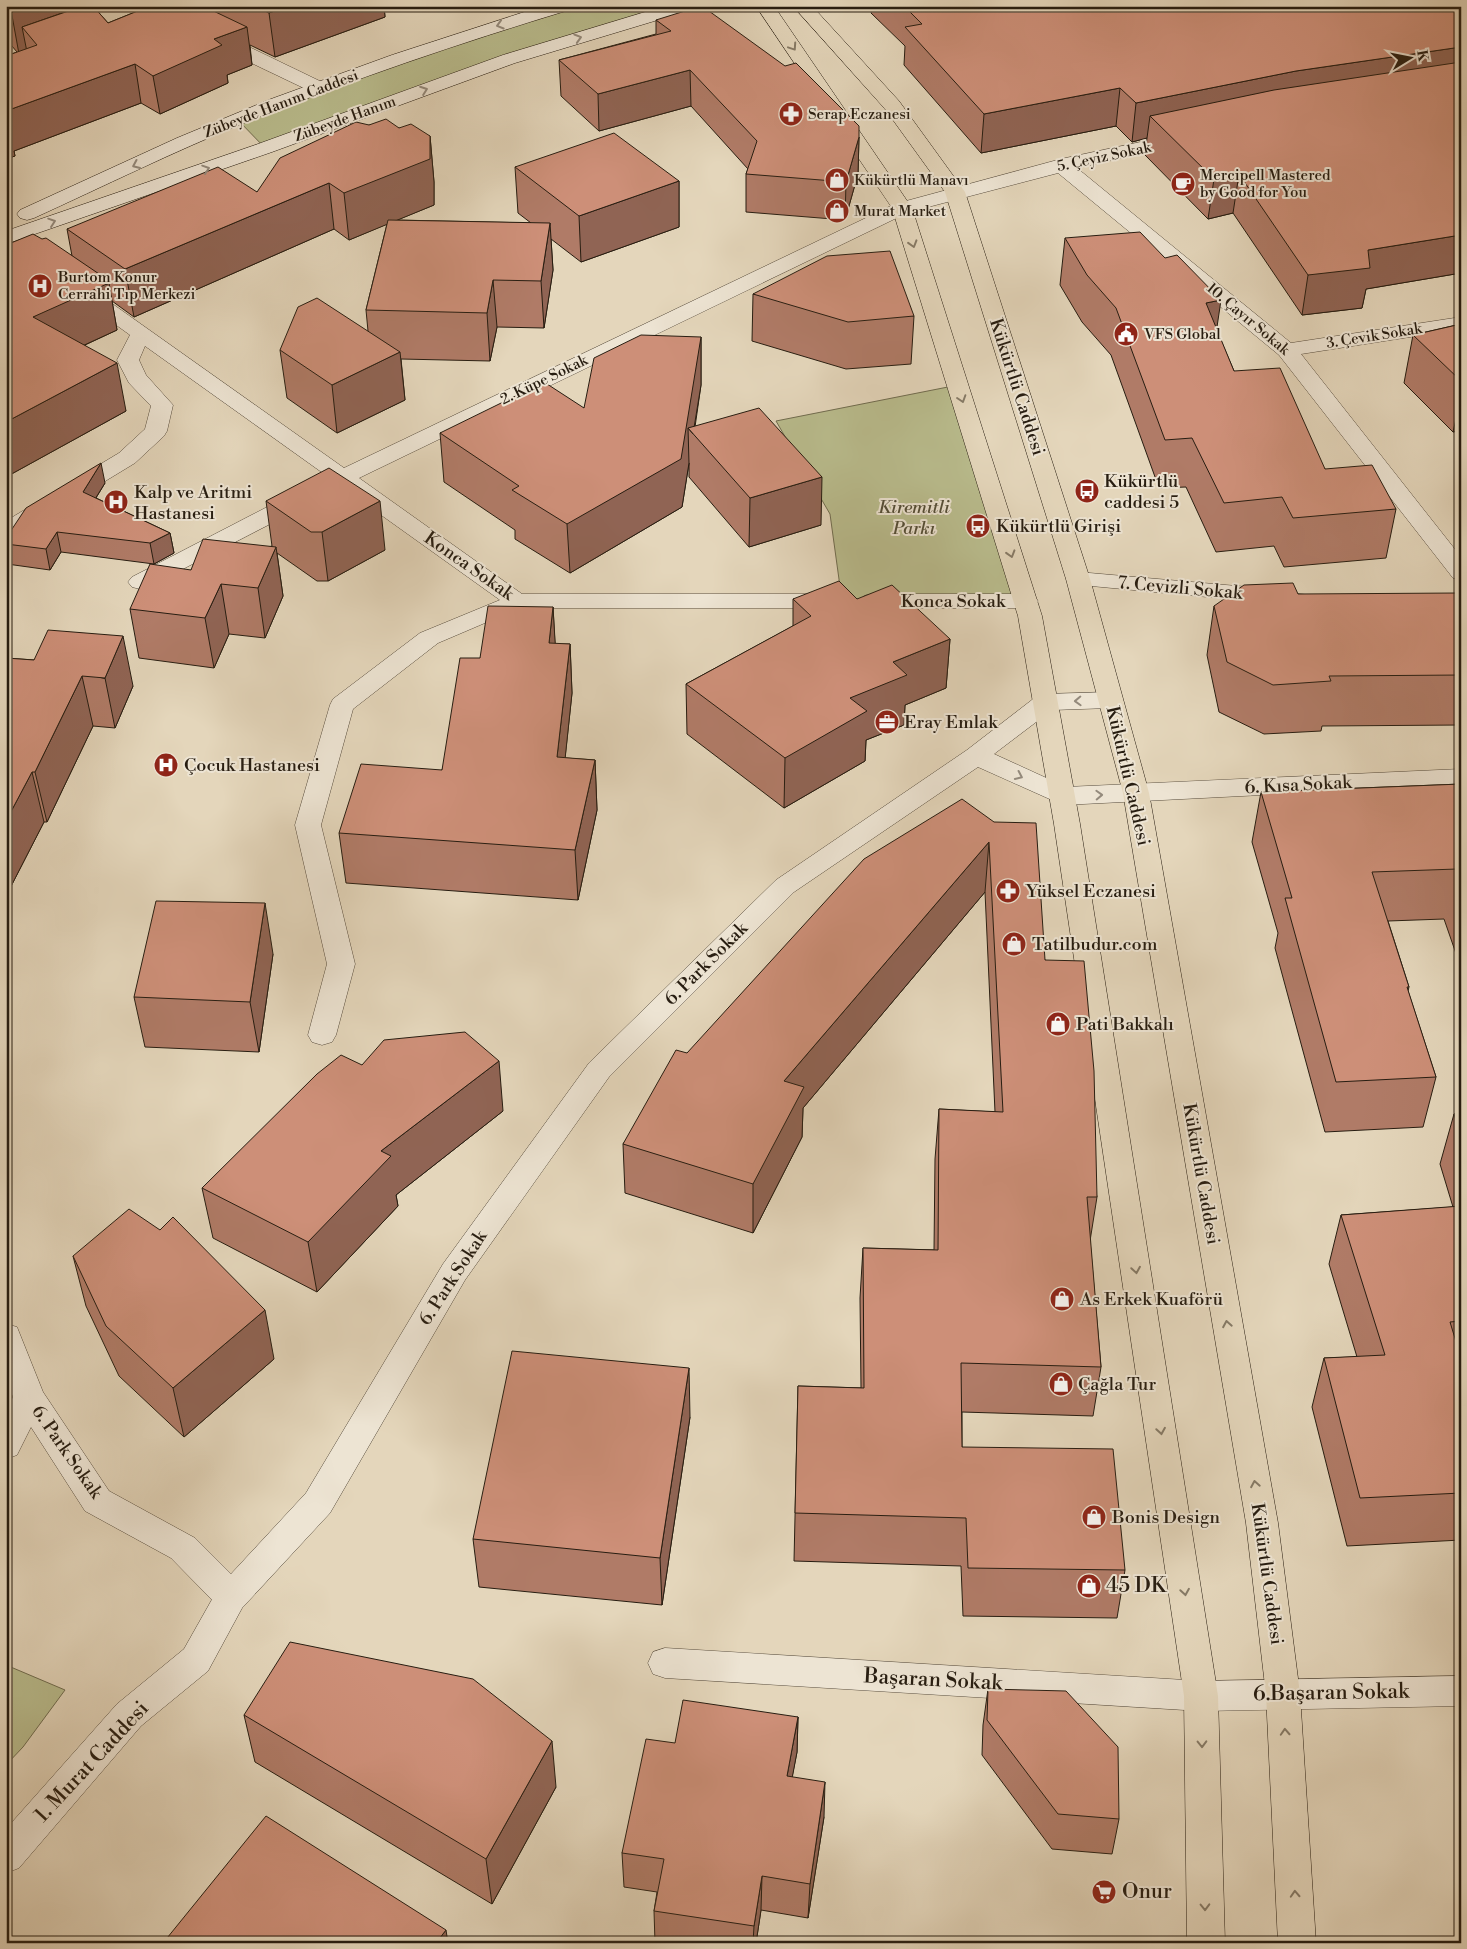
<svg xmlns="http://www.w3.org/2000/svg" width="1467" height="1949" font-family="'Libre Bodoni',serif">
<style>
.green{fill:#b9bc8d;stroke:#706c4f}
.lines{fill:none;stroke-linecap:round;stroke-linejoin:round}
.minor-casing{stroke:#564b3c;stroke-width:1}
.tertiary-casing{stroke:#564b3c;stroke-width:1}
.secondary-casing{stroke:#271d11;stroke-width:1}
.primary-casing{stroke:#271d11;stroke-width:1}
.minor{fill:#ede4d3;fill-rule:evenodd}
.tertiary{fill:#ede4d3;fill-rule:evenodd}
.secondary{fill:#ede4d3;fill-rule:evenodd}
.primary{fill:#e4d6bb;fill-rule:evenodd}
.wall{fill:#b07b67;stroke:#271d11}
.shaded-wall{fill:#906454;stroke:#271d11}
.building{fill:#cd8f78;stroke:#271d11}
.oneway{stroke:#948a7c}
.oneway2{stroke:#867a66}
.labels{text-anchor:middle;dominant-baseline:central;stroke-width:4;stroke-linejoin:round;paint-order:stroke}
.far-street-label{font-size:15px;fill:#271d11;stroke:#ede4d3}
.far-poi-label{font-size:15px;fill:#271d11;stroke:#ede4d3;text-anchor:start}
.street-label{font-size:18px;fill:#271d11;stroke:#ede4d3}
.poi-label{font-size:18px;fill:#271d11;stroke:#ede4d3;text-anchor:start}
.park-label{font-size:18px;font-style:italic;fill:#534d36;stroke:#ede4d3}
.near-poi-label{font-size:21px;fill:#271d11;stroke:#ede4d3;text-anchor:start}
.near-street-label{font-size:21px;fill:#271d11;stroke:#ede4d3}
</style>
<rect width="100%" height="100%" fill="#e4d6bb"/>
<filter id="stains"><feTurbulence type="fractalNoise" baseFrequency=".004" numOctaves="4"/><feColorMatrix values="0 0 0 0 .2 0 0 0 0 .09 0 0 0 0 .02 0 0 0 .5 -.17"/></filter>
<radialGradient id="worn" r=".72"><stop offset=".6" stop-color="#630" stop-opacity="0"/><stop offset="1" stop-color="#630" stop-opacity=".3"/></radialGradient>
<g class="green">
<polygon points="563,6 689,6 509,59 265,148 237,119"/>
<polygon points="958,385 1026,601 842,601 830,514 776,421"/>
<polygon points="6,1665 65,1690 23,1747 6,1765"/>
</g>
<g class="lines">
<defs>
<g id="minor">
<polygon points="145,6 164,6 326,84 328,88 326,92 319,94 312,92 153,16"/>
<polygon points="1183,133 1190,135 1193,139 1190,143 1077,168 1291,343 1461,317 1461,329 1301,354 1461,557 1461,580 1453,578 1279,355 1058,173 909,212 359,478 522,594 829,594 837,596 841,601 837,606 829,608 520,608 438,643 353,709 321,825 355,964 336,1035 332,1042 322,1045 312,1042 308,1035 327,964 295,825 330,705 333,699 420,633 500,600 342,487 148,587 140,589 132,587 128,582 132,577 327,476 145,346 139,360 146,375 173,405 167,431 164,436 135,463 18,534 14,540 6,542 6,521 119,453 145,429 151,406 129,383 117,360 130,335 76,296 73,292 76,288 83,286 90,288 344,468 895,204 1061,159"/>
<polygon points="872,594 1026,594 1034,596 1038,601 1034,606 1026,608 872,608 864,606 860,601 864,596"/>
<polygon points="1110,692 1119,694 1122,700 1119,706 1110,708 1052,710 994,754 1066,787 1461,769 1461,785 1063,805 978,767 794,892 609,1077 465,1280 330,1513 243,1607 231,1612 219,1607 171,1558 85,1511 31,1427 17,1455 6,1459 6,1412 13,1397 6,1378 6,1324 17,1327 43,1392 109,1491 195,1538 231,1574 306,1493 443,1264 589,1063 776,880 967,750 1037,696 1046,694"/>
<polygon points="665,1648 1201,1681 1213,1685 1218,1696 1213,1707 1201,1711 665,1678 653,1674 648,1663 653,1652"/>
</g>
<g id="tertiary">
<polygon points="1078,572 1271,589 1279,591 1283,596 1279,601 1271,603 1070,584 1066,579 1070,574"/>
<polygon points="231,1582 243,1587 248,1597 208,1671 141,1726 19,1868 6,1873 6,1829 117,1704 184,1649 219,1587"/>
<polygon points="1461,1676 1461,1706 1201,1711 1189,1707 1184,1696 1189,1685 1201,1681"/>
</g>
<g id="secondary">
<path d="M543,6H572L569,10C460,43 351,80 244,123C173,152 104,186 34,218L27,220L20,218L17,214L20,210L177,138L271,99L392,55Z"/>
<polygon points="665,6 694,6 691,10 515,63 272,152 6,244 6,231 258,144 503,55"/>
</g>
<g id="primary">
<polygon points="756,6 774,6 912,208 1042,616 1080,824 1218,1696 1225,1943 1187,1943 1184,1696 1054,824 1018,616 892,208"/>
<polygon points="793,6 812,6 899,101 965,192 1090,579 1149,793 1278,1523 1300,1694 1316,1943 1278,1943 1266,1694 1246,1523 1123,793 1066,579 945,192 885,109"/>
</g>
</defs>
<use href="#minor" class="minor-casing"/>
<use href="#tertiary" class="tertiary-casing"/>
<use href="#secondary" class="secondary-casing"/>
<use href="#primary" class="primary-casing"/>
<use href="#minor" class="minor"/>
<use href="#tertiary" class="tertiary"/>
<use href="#secondary" class="secondary"/>
<use href="#primary" class="primary"/>
</g>
<g class="wall">
<polygon points="6,6 93,6 108,23 150,6 384,6 385,17 275,57 250,45 252,65 227,75 228,83 160,114 141,103 14,151 15,156 6,159 6,56 17,52 6,39"/>
<polygon points="872,6 1461,6 1461,273 1366,289 1362,308 1302,315 1233,213 1208,219 1145,155 1147,138 1132,142 1116,126 981,153 904,65 905,46 871,13"/>
<polygon points="656,20 859,137 858,174 845,220 746,212 746,174 748,169 691,106 599,131 561,96 559,60 656,34"/>
<polygon points="369,125 399,128 430,136 434,182 434,205 397,220 531,223 518,213 515,167 679,181 679,227 581,262 551,239 553,270 544,328 497,327 490,361 401,359 405,400 337,433 287,398 280,350 368,331 366,310 387,224 349,240 334,229 134,317 112,301 117,330 85,345 126,411 6,477 6,245 72,256 67,229 257,192"/>
<polygon points="1065,238 1216,329 1234,371 1325,469 1396,509 1386,558 1284,567 1274,546 1216,552 1186,487 1159,488 1111,355 1082,322 1060,285"/>
<polygon points="753,294 914,316 911,364 846,369 752,341"/>
<polygon points="1461,324 1461,430 1453,432 1404,383 1413,335"/>
<polygon points="701,337 701,385 695,427 821,525 749,547 689,477 689,463 682,507 570,573 515,539 515,530 444,482 440,433 584,408"/>
<polygon points="105,483 96,498 170,533 174,553 154,564 61,552 50,570 7,564 6,559 6,538"/>
<polygon points="266,501 385,550 328,581 317,581 277,553 283,596 265,638 229,634 214,668 139,658 130,609 191,570 272,546"/>
<polygon points="1298,594 1461,606 1461,725 1322,726 1321,731 1264,734 1219,712 1207,655 1214,606"/>
<polygon points="793,599 857,599 950,639 946,688 905,705 904,725 866,740 865,761 784,808 687,734 686,684 793,626"/>
<polygon points="553,607 555,644 570,644 572,693 565,758 595,760 597,810 578,900 346,883 339,833 442,770 480,658"/>
<polygon points="6,658 34,660 133,686 115,728 93,726 47,822 44,822 6,896"/>
<polygon points="1461,784 1461,968 1444,919 1388,921 1409,987 1408,991 1436,1077 1423,1127 1325,1132 1275,948 1278,933 1252,842 1261,792"/>
<polygon points="994,822 1045,960 1097,1197 1090,1241 1101,1367 1093,1416 962,1412 962,1447 1125,1570 1117,1618 963,1616 961,1566 794,1561 798,1386 861,1388 860,1298 863,1248 934,1250 935,1159 939,1109 995,1112 985,892 803,1108 802,1137 753,1233 625,1193 623,1144 687,1053"/>
<polygon points="273,954 259,1052 145,1047 134,997"/>
<polygon points="362,1065 503,1111 396,1195 398,1206 317,1292 213,1238 202,1188"/>
<polygon points="1454,1114 1461,1114 1461,1540 1347,1546 1312,1407 1324,1358 1357,1357 1329,1264 1341,1215 1453,1207 1440,1164"/>
<polygon points="73,1256 274,1359 184,1437 119,1376 86,1306"/>
<polygon points="690,1417 662,1605 479,1587 473,1539"/>
<polygon points="988,1689 1119,1819 1112,1854 1052,1849 982,1755 983,1725"/>
<polygon points="244,1715 556,1787 492,1904 255,1762"/>
<polygon points="798,1717 797,1752 792,1777 824,1817 808,1918 761,1910 756,1943 655,1943 654,1911 657,1892 624,1887 622,1853 675,1743"/>
</g>
<g class="shaded-wall">
<polygon points="21,6 82,6 22,27 27,52 19,54 11,10"/>
<polygon points="288,6 384,6 385,17 275,57 269,13"/>
<polygon points="247,27 252,65 227,75 228,83 160,114 153,76 214,39"/>
<polygon points="1461,47 1461,84 1150,116 1147,138 1132,142 1136,103 1296,71"/>
<polygon points="135,64 141,103 14,151 15,156 6,159 6,111"/>
<polygon points="690,70 691,106 599,131 598,94"/>
<polygon points="1120,88 1116,126 981,153 984,114"/>
<polygon points="430,136 434,182 434,205 349,240 344,193"/>
<polygon points="859,137 858,174 845,220 846,182"/>
<polygon points="1239,174 1233,213 1208,219 1214,179"/>
<polygon points="679,181 679,227 581,262 579,216"/>
<polygon points="329,183 334,229 134,317 125,269"/>
<polygon points="550,223 553,270 544,328 541,281"/>
<polygon points="1461,235 1461,273 1366,289 1362,308 1302,315 1308,275 1368,250"/>
<polygon points="105,278 106,285 109,283 117,330 43,364 33,317"/>
<polygon points="493,280 497,327 490,361 487,313"/>
<polygon points="1221,300 1214,347 1206,303"/>
<polygon points="701,337 701,385 693,434 688,428 689,463 682,507 570,573 567,524"/>
<polygon points="400,352 405,400 337,433 332,385"/>
<polygon points="117,363 126,411 6,477 6,422"/>
<polygon points="1461,397 1461,430 1453,432"/>
<polygon points="101,463 105,483 87,512 83,492"/>
<polygon points="822,477 821,525 749,547 750,498"/>
<polygon points="380,501 385,550 328,581 322,532"/>
<polygon points="57,532 61,552 50,570 46,549"/>
<polygon points="170,533 174,553 154,564 150,543"/>
<polygon points="276,547 283,596 265,638 258,588"/>
<polygon points="221,584 229,634 214,668 205,618"/>
<polygon points="553,607 556,657 549,643"/>
<polygon points="123,636 133,686 115,728 105,678"/>
<polygon points="950,639 946,688 905,705 904,725 866,740 865,761 784,808 785,758 850,698 893,662"/>
<polygon points="570,644 572,693 560,807 557,757"/>
<polygon points="82,676 93,726 47,822 35,772"/>
<polygon points="595,760 597,810 578,900 575,850"/>
<polygon points="32,772 44,822 6,896 6,821"/>
<polygon points="989,842 985,892 803,1108 802,1137 753,1233 753,1184 784,1081"/>
<polygon points="265,903 273,954 259,1052 250,1002"/>
<polygon points="499,1061 503,1111 396,1195 398,1206 317,1292 308,1242 381,1151"/>
<polygon points="265,1310 274,1359 184,1437 173,1388"/>
<polygon points="689,1368 690,1417 662,1605 660,1558"/>
<polygon points="798,1717 797,1752 786,1811 787,1776"/>
<polygon points="552,1741 556,1787 492,1904 486,1859"/>
<polygon points="825,1782 824,1817 808,1918 810,1884"/>
<polygon points="762,1876 761,1910 756,1943 753,1943 754,1926"/>
<polygon points="446,1930 448,1943 436,1943"/>
</g>
<g class="building">
<polygon points="7,6 21,6 11,10"/>
<polygon points="83,6 93,6 108,23 150,6 203,6 247,27 214,39 222,45 153,76 135,64 6,111 6,56 37,45 22,27"/>
<polygon points="255,6 288,6 269,13"/>
<polygon points="701,6 702,6 785,66 796,63 859,126 859,137 846,182 746,174 757,141 690,70 598,94 559,60 671,31 656,20"/>
<polygon points="904,6 1461,6 1461,47 1296,71 1136,103 1120,88 984,114 905,27 922,24"/>
<polygon points="1461,62 1461,235 1368,250 1370,268 1308,275 1239,174 1214,179 1150,116 1274,90"/>
<polygon points="386,119 399,128 411,124 430,136 430,159 344,193 329,183 125,269 67,229 218,167 257,192 280,158 356,122 369,125"/>
<polygon points="614,133 679,181 579,216 515,167"/>
<polygon points="388,220 550,223 541,281 493,280 487,313 366,310"/>
<polygon points="1140,232 1165,258 1177,255 1221,300 1206,303 1234,371 1280,368 1325,469 1372,465 1396,509 1293,518 1282,497 1224,503 1192,438 1165,440 1116,308 1087,275 1065,238"/>
<polygon points="33,234 42,239 46,238 105,278 103,279 109,283 33,317 117,363 6,422 6,245"/>
<polygon points="890,251 914,316 848,322 753,294 827,256"/>
<polygon points="317,298 400,352 332,385 280,350 298,307"/>
<polygon points="1461,324 1461,381 1413,335"/>
<polygon points="641,335 701,337 681,459 567,524 512,490 519,486 440,433 544,382 584,408 594,358"/>
<polygon points="759,408 822,477 750,498 688,428"/>
<polygon points="101,463 83,492 170,533 150,543 57,532 46,549 6,544 6,538 26,508"/>
<polygon points="329,468 380,501 322,532 311,532 266,501"/>
<polygon points="203,539 276,547 258,588 221,584 205,618 130,609 150,564 191,570"/>
<polygon points="839,581 857,599 892,585 950,639 893,662 907,675 850,698 867,711 785,758 686,684 811,616 793,599"/>
<polygon points="1293,583 1298,594 1457,593 1461,606 1461,675 1329,676 1331,681 1273,685 1227,662 1214,606 1244,585"/>
<polygon points="488,606 553,607 549,643 570,644 557,757 595,760 575,850 339,833 361,764 442,770 460,658 480,658"/>
<polygon points="48,630 123,636 105,678 82,676 35,772 32,772 6,821 6,658 34,660"/>
<polygon points="1461,784 1461,880 1457,869 1372,872 1409,987 1407,987 1436,1077 1336,1082 1285,898 1292,898 1261,792"/>
<polygon points="962,799 994,822 1036,823 1045,960 1084,961 1094,1071 1097,1197 1087,1197 1101,1367 961,1363 962,1447 1113,1449 1125,1570 968,1568 966,1518 795,1513 798,1386 864,1388 863,1248 938,1250 939,1109 1003,1112 989,842 784,1081 804,1087 753,1184 623,1144 676,1050 687,1053 864,859"/>
<polygon points="156,901 265,903 250,1002 134,997"/>
<polygon points="465,1032 499,1061 381,1151 391,1156 308,1242 202,1188 317,1074 341,1055 362,1065 384,1040"/>
<polygon points="1454,1114 1461,1114 1461,1137"/>
<polygon points="1461,1206 1461,1321 1450,1322 1461,1358 1461,1493 1360,1498 1324,1358 1385,1355 1341,1215"/>
<polygon points="129,1209 160,1230 173,1217 265,1310 173,1388 106,1326 73,1256"/>
<polygon points="512,1351 689,1368 660,1558 473,1539"/>
<polygon points="290,1642 473,1679 552,1741 486,1859 244,1715"/>
<polygon points="988,1689 1066,1691 1118,1747 1119,1819 1058,1814 987,1720"/>
<polygon points="683,1700 798,1717 787,1776 825,1782 810,1884 762,1876 754,1926 654,1911 664,1859 622,1853 646,1739 675,1743"/>
<polygon points="266,1816 446,1930 436,1943 163,1943"/>
</g>
<defs><path id="oneway-chevron" d="M-2-3.5L2.5 0L-2 3.5" fill="none" stroke-width="1.6" stroke-linecap="round" stroke-linejoin="round" transform="scale(1.25)"/></defs>
<g class="oneway">
<use href="#oneway-chevron" transform="translate(500 25) rotate(163)"/>
<use href="#oneway-chevron" transform="translate(578 38) rotate(-17)"/>
<use href="#oneway-chevron" transform="translate(424 90) rotate(-20)"/>
<use href="#oneway-chevron" transform="translate(136 165) rotate(156)"/>
<use href="#oneway-chevron" transform="translate(206 169) rotate(-19)"/>
<use href="#oneway-chevron" transform="translate(52 222) rotate(-19)"/>
<use href="#oneway-chevron" transform="translate(1078 701) rotate(178)"/>
<use href="#oneway-chevron" transform="translate(1019 776) rotate(25)"/>
<use href="#oneway-chevron" transform="translate(1099 795) rotate(-2)"/>
</g>
<g class="oneway2">
<use href="#oneway-chevron" transform="translate(793 47) rotate(56)"/>
<use href="#oneway-chevron" transform="translate(913 244) rotate(73)"/>
<use href="#oneway-chevron" transform="translate(962 399) rotate(72)"/>
<use href="#oneway-chevron" transform="translate(1011 554) rotate(73)"/>
<use href="#oneway-chevron" transform="translate(1136 1270) rotate(81)"/>
<use href="#oneway-chevron" transform="translate(1227 1324) rotate(-100)"/>
<use href="#oneway-chevron" transform="translate(1161 1431) rotate(81)"/>
<use href="#oneway-chevron" transform="translate(1255 1484) rotate(-100)"/>
<use href="#oneway-chevron" transform="translate(1185 1592) rotate(81)"/>
<use href="#oneway-chevron" transform="translate(1285 1732) rotate(-93)"/>
<use href="#oneway-chevron" transform="translate(1202 1744) rotate(89)"/>
<use href="#oneway-chevron" transform="translate(1295 1894) rotate(-93)"/>
<use href="#oneway-chevron" transform="translate(1205 1907) rotate(89)"/>
</g>
<defs>
<symbol id="pharmacy-disc" viewBox="-11 -11 22 22"><circle r="9.5" fill="#8f2418" stroke="#ede4d3"/><path d="M-2-6h4v4h4v4h-4v4h-4v-4h-4v-4h4Z" fill="#fff"/></symbol>
<symbol id="shop-disc" viewBox="-11 -11 22 22"><circle r="9.5" fill="#8f2418" stroke="#ede4d3"/><path d="M-5-2.5h2.3a2.7 3.5 0 0 1 5.4 0H5L5.5 6h-11ZM-1.5-2.5h3a1.5 2.3 0 0 0-3 0Z" fill="#fff"/></symbol>
<symbol id="cafe-disc" viewBox="-11 -11 22 22"><circle r="9.5" fill="#8f2418" stroke="#ede4d3"/><path d="M-5.5-4.5H6V0H3Q3 3.5 0 3.5H-2.5Q-5.5 3.5-5.5 0ZM3-3.2v2h1.7v-2ZM-6 4.5H4V6H-6Z" fill="#fff"/></symbol>
<symbol id="hospital-disc" viewBox="-11 -11 22 22"><circle r="9.5" fill="#8f2418" stroke="#ede4d3"/><path d="M-5-5h3v3.5h4V-5h3V5h-3V1.5h-4V5h-3Z" fill="#fff"/></symbol>
<symbol id="civic-disc" viewBox="-11 -11 22 22"><circle r="9.5" fill="#8f2418" stroke="#ede4d3"/><path d="M-.6-6.5H3V-4.5H.6V-3L4-1V1h2V6H-6V1h2V-1L-.6-3ZM-1.2 2.5V6h2.4V2.5Z" fill="#fff"/></symbol>
<symbol id="bus-disc" viewBox="-11 -11 22 22"><circle r="9.5" fill="#8f2418" stroke="#ede4d3"/><path d="M-5-6H5V4H4V6H2V4H-2V6H-4V4H-5ZM-3.5-4V0h7V-4ZM-3.5 1.2v1.5H-2V1.2ZM2 1.2v1.5H3.5V1.2Z" fill="#fff"/></symbol>
<symbol id="office-disc" viewBox="-11 -11 22 22"><circle r="9.5" fill="#8f2418" stroke="#ede4d3"/><path d="M-6-3h4V-5.5h4V-3h4V5H-6ZM-1-4.5V-3h2v-1.5ZM-6 0V1H6V0Z" fill="#fff"/></symbol>
<symbol id="supermarket-disc" viewBox="-11 -11 22 22"><circle r="9.5" fill="#8f2418" stroke="#ede4d3"/><path d="M-6-5.5h2.5l.6 2H6L4.5 2H-2.5L-4.4-4H-6ZM-1.5 3.2a1.3 1.3 0 1 0 .1 0ZM3 3.2a1.3 1.3 0 1 0 .1 0Z" fill="#fff"/></symbol>
</defs>
<g fill-rule="evenodd">
<use href="#pharmacy-disc" x="777" y="100" width="28" height="28"/>
<use href="#shop-disc" x="823" y="166" width="28" height="28"/>
<use href="#cafe-disc" x="1169" y="170" width="28" height="28"/>
<use href="#shop-disc" x="823" y="197" width="28" height="28"/>
<use href="#hospital-disc" x="26" y="272" width="28" height="28"/>
<use href="#civic-disc" x="1112" y="320" width="28" height="28"/>
<use href="#bus-disc" x="1073" y="477" width="28" height="28"/>
<use href="#hospital-disc" x="102" y="488" width="28" height="28"/>
<use href="#bus-disc" x="964" y="512" width="28" height="28"/>
<use href="#office-disc" x="873" y="708" width="28" height="28"/>
<use href="#hospital-disc" x="152" y="751" width="28" height="28"/>
<use href="#pharmacy-disc" x="994" y="877" width="28" height="28"/>
<use href="#shop-disc" x="1000" y="930" width="28" height="28"/>
<use href="#shop-disc" x="1044" y="1010" width="28" height="28"/>
<use href="#shop-disc" x="1048" y="1285" width="28" height="28"/>
<use href="#shop-disc" x="1047" y="1370" width="28" height="28"/>
<use href="#shop-disc" x="1080" y="1503" width="28" height="28"/>
<use href="#shop-disc" x="1075" y="1572" width="28" height="28"/>
<use href="#supermarket-disc" x="1090" y="1878" width="28" height="28"/>
</g>
<g class="labels">
<g class="far-street-label">
<text transform="translate(281 104) rotate(-21)">Zübeyde Hanım Caddesi</text>
<text transform="translate(345 119) rotate(-20)">Zübeyde Hanım</text>
<text transform="translate(1104 157) rotate(-12)">5. Çeyiz Sokak</text>
<text transform="translate(1248 319) rotate(40)">10. Çayır Sokak</text>
<text transform="translate(1374 336) rotate(-9)">3. Çevik Sokak</text>
<text transform="translate(544 380) rotate(-26)">2. Küpe Sokak</text>
</g>
<g class="far-poi-label">
<text x="808" y="114">Serap Eczanesi</text>
<text x="1200" y="175">Mercipell Mastered<tspan x="1200" dy="17">by Good for You</tspan></text>
<text x="854" y="180">Kükürtlü Manavı</text>
<text x="854" y="211">Murat Market</text>
<text x="58" y="277">Burtom Konur<tspan x="58" dy="17">Cerrahi Tıp Merkezi</tspan></text>
<text x="1144" y="334">VFS Global</text>
</g>
<g class="street-label">
<text transform="translate(1017 387) rotate(72)">Kükürtlü Caddesi</text>
<text transform="translate(469 566) rotate(35)">Konca Sokak</text>
<text transform="translate(1180 588) rotate(5)">7. Cevizli Sokak</text>
<text x="953" y="601">Konca Sokak</text>
<text transform="translate(1128 776) rotate(77)">Kükürtlü Caddesi</text>
<text transform="translate(1298 785) rotate(-3)">6. Kısa Sokak</text>
<text transform="translate(706 964) rotate(-45)">6. Park Sokak</text>
<text transform="translate(1201 1174) rotate(80)">Kükürtlü Caddesi</text>
<text transform="translate(453 1278) rotate(-57)">6. Park Sokak</text>
<text transform="translate(67 1452) rotate(55)">6. Park Sokak</text>
<text transform="translate(1267 1574) rotate(82)">Kükürtlü Caddesi</text>
</g>
<g class="poi-label">
<text x="1104" y="481">Kükürtlü<tspan x="1104" dy="21">caddesi 5</tspan></text>
<text x="134" y="492">Kalp ve Aritmi<tspan x="134" dy="21">Hastanesi</tspan></text>
<text x="996" y="526">Kükürtlü Girişi</text>
<text x="904" y="722">Eray Emlak</text>
<text x="184" y="765">Çocuk Hastanesi</text>
<text x="1026" y="891">Yüksel Eczanesi</text>
<text x="1032" y="944">Tatilbudur.com</text>
<text x="1076" y="1024">Pati Bakkalı</text>
<text x="1080" y="1299">As Erkek Kuaförü</text>
<text x="1078" y="1384">Çağla Tur</text>
<text x="1112" y="1517">Bonis Design</text>
</g>
<g class="park-label">
<text x="914" y="507">Kiremitli<tspan x="914" dy="21">Parkı</tspan></text>
</g>
<g class="near-poi-label">
<text x="1106" y="1586">45 DK</text>
<text x="1122" y="1892">Onur</text>
</g>
<g class="near-street-label">
<text transform="translate(933 1680) rotate(3)">Başaran Sokak</text>
<text transform="translate(1331 1693) rotate(-1)">6.Başaran Sokak</text>
<text transform="translate(92 1762) rotate(-47)">1. Murat Caddesi</text>
</g>
</g>
<rect width="1467" height="1949" fill="none" stroke="#e4d6bb" stroke-width="25"/>
<rect x="8" y="8" width="1452" height="1934" fill="none" stroke="#271d11" stroke-width="2.5"/>
<rect x="12" y="12" width="1442" height="1924" fill="none" stroke="#271d11"/>
<g transform="translate(1410 58) rotate(80)" stroke="#ede4d3" stroke-width="4" paint-order="stroke">
<path d="M0-4L9 19L0 12L-9 19Z" fill="#271d11"/>
<text y="-8" font-size="14" font-weight="bold" text-anchor="middle" fill="#271d11">K</text>
</g>
<rect width="100%" height="100%" filter="url(#stains)"/>
<rect width="100%" height="100%" fill="url(#worn)"/>
</svg>
